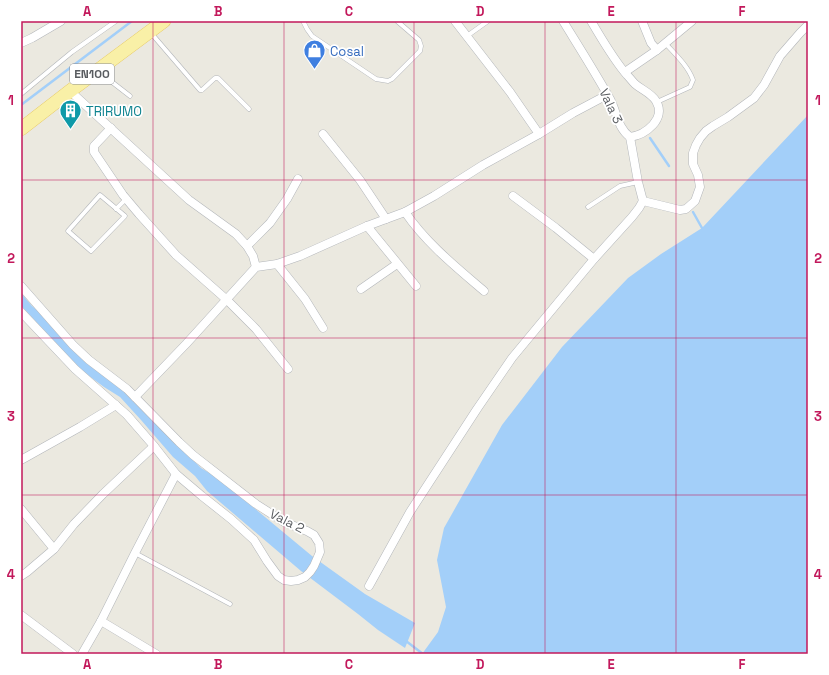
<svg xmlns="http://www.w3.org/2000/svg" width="829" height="675" font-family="'Space Grotesk',sans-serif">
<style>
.water{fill:#a3cff9}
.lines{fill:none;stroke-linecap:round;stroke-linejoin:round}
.stream{stroke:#a3cff9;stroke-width:2.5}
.lane-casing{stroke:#b3b6ba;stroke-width:5}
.street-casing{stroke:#b3b6ba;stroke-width:9}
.primary-casing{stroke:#e7c75e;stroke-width:14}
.lane{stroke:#fff;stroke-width:4}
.street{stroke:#fff;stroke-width:8}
.primary{stroke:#f9f0a7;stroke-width:13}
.grid{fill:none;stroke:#c2185b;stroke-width:1;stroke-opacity:0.55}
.labels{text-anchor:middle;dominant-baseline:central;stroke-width:3.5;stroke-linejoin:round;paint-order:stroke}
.shield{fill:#fff;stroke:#8b8d90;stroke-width:1}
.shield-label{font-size:12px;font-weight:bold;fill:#595c60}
.shop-label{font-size:13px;fill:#366cbe;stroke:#fff;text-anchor:start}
.street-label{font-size:13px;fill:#595c60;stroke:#fff}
.culture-label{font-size:13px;fill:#0d838f;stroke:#fff;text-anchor:start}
.neatline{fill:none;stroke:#c2185b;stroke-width:1.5}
.grid-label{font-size:13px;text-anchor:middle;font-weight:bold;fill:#c2185b}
</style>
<rect width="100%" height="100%" fill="#ebe9e0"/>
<g class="water">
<polygon points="808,115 808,654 422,654 438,632 446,607 437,560 444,528 502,425 562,347 628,278 661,254 702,228"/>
<polygon points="21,293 32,306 52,322 125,390 201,468 218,478 312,556 365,594 415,623 405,648 378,630 358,614 301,571 207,491 195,476 173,457 141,420 120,397 104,387 81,370 26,311 21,306"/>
</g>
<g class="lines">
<g class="stream">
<polyline points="21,105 132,21"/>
<polyline points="650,138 669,166"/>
<polyline points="693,212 702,228"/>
<polyline points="406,641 423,654"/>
</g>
<defs>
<g id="lane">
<polyline points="303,21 307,29 312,36 376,79 388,81 392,79 420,51 421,46 419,40 397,21"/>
<polyline points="151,33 200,90 202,90 215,78 218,78 249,109"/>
<polyline points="467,36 488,21"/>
<polyline points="99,72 130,96"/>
<polyline points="21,94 72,52 116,21"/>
<path d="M657,102L690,87L693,80C688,66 676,55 665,43"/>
<polygon points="100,195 125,216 91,251 68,231"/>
<polyline points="588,207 620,186 638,182"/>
<polyline points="116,209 126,199"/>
<polyline points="135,553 230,604"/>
</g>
<g id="street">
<polyline points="455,21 510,92 539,134"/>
<path d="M563,21C579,47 595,72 610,99C617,112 617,127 630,137C645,135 667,119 656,101C651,93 642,90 635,84C632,81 630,78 627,75C613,59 602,39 591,21"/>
<polyline points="642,21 651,43 657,50"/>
<polyline points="21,43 32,38 61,21"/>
<polyline points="625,72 657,50 692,21"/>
<polyline points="70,91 189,200 236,234 247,246 253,256 256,267"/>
<polyline points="111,128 94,146 94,152 123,195 139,214 176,255 227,300 256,329 288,369"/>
<polyline points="323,134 360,180 386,219"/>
<polyline points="630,137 638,182 643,201"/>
<polyline points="513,196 556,228 594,259"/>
<path d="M405,212C426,243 456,267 484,291"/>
<polyline points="367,226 416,286"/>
<polyline points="247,246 270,223 287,199 298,179"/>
<polyline points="277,264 305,299 323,328"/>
<polyline points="21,286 73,345 89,360 127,389 179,442 193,455 256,504 284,522 307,531 314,535 319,543 320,552 314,566 310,572 305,577 298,580 291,581 284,580 278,576 267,561 254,540 231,519 202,496 176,474 154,446 127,415 75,369 21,312"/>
<polyline points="361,289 397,264"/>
<polyline points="135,397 186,344 256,267 277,264 300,256 367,226 405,212 434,196 483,165 539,134 573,113 607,95"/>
<polyline points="21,460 80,427 116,405"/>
<polyline points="21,509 54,549"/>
<polyline points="21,576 27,572 54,549 74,524 103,494 154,446"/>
<polyline points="369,586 410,512 477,409 512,358 594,259 632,217 639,208 643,201 680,210 686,209 695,201 700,187 698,175 693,164 693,153 696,145 700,138 706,131 713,126 728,117 754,98 764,85 780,56 800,33 808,25"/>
<polyline points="21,615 73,654"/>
<polyline points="101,621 156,654"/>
<polyline points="82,654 101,621 135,553 176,474"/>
</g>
<polyline id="primary" points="21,129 70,91 164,21"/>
</defs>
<use href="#lane" class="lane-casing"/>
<use href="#street" class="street-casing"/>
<use href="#primary" class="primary-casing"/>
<use href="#lane" class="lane"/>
<use href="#street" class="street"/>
<use href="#primary" class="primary"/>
</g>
<path class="grid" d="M153,21V654M284,21V654M414,21V654M545,21V654M676,21V654M21,180H808M21,338H808M21,495H808"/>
<defs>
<symbol id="shop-pin" viewBox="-11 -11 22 30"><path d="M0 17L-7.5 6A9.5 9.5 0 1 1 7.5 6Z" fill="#3f7fe0" stroke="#fff"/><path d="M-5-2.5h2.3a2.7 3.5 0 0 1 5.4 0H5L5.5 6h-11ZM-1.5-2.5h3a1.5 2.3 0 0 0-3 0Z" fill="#fff"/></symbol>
<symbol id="building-pin" viewBox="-11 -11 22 30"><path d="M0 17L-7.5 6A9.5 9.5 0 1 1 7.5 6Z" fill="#0f9aa8" stroke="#fff"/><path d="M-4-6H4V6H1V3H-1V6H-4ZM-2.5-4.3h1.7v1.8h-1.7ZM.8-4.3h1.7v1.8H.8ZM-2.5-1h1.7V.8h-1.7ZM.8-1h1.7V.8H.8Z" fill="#fff"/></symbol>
</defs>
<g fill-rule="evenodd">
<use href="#shop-pin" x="302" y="38" width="25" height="34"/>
<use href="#building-pin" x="58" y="98" width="25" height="34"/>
</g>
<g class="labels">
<rect class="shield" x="70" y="64" width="44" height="20" rx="3"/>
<g class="shield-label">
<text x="92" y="74">EN100</text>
</g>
<g class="shop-label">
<text x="330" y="51">Cosal</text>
</g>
<g class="street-label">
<text transform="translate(611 106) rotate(65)">Vala 3</text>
<text transform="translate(287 521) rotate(27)">Vala 2</text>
</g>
<g class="culture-label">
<text x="86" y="111">TRIRUMO</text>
</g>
</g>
<rect width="829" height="675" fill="none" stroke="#ffffff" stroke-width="44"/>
<rect x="22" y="22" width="785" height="631" class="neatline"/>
<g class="grid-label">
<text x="87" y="16">A</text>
<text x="218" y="16">B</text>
<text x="349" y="16">C</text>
<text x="480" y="16">D</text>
<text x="611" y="16">E</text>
<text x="742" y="16">F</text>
<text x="11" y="105">1</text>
<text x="818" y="105">1</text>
<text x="11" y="263">2</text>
<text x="818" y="263">2</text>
<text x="11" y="421">3</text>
<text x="818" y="421">3</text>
<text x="11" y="579">4</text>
<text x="818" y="579">4</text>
<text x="87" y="669">A</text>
<text x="218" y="669">B</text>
<text x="349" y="669">C</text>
<text x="480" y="669">D</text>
<text x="611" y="669">E</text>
<text x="742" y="669">F</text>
</g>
</svg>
